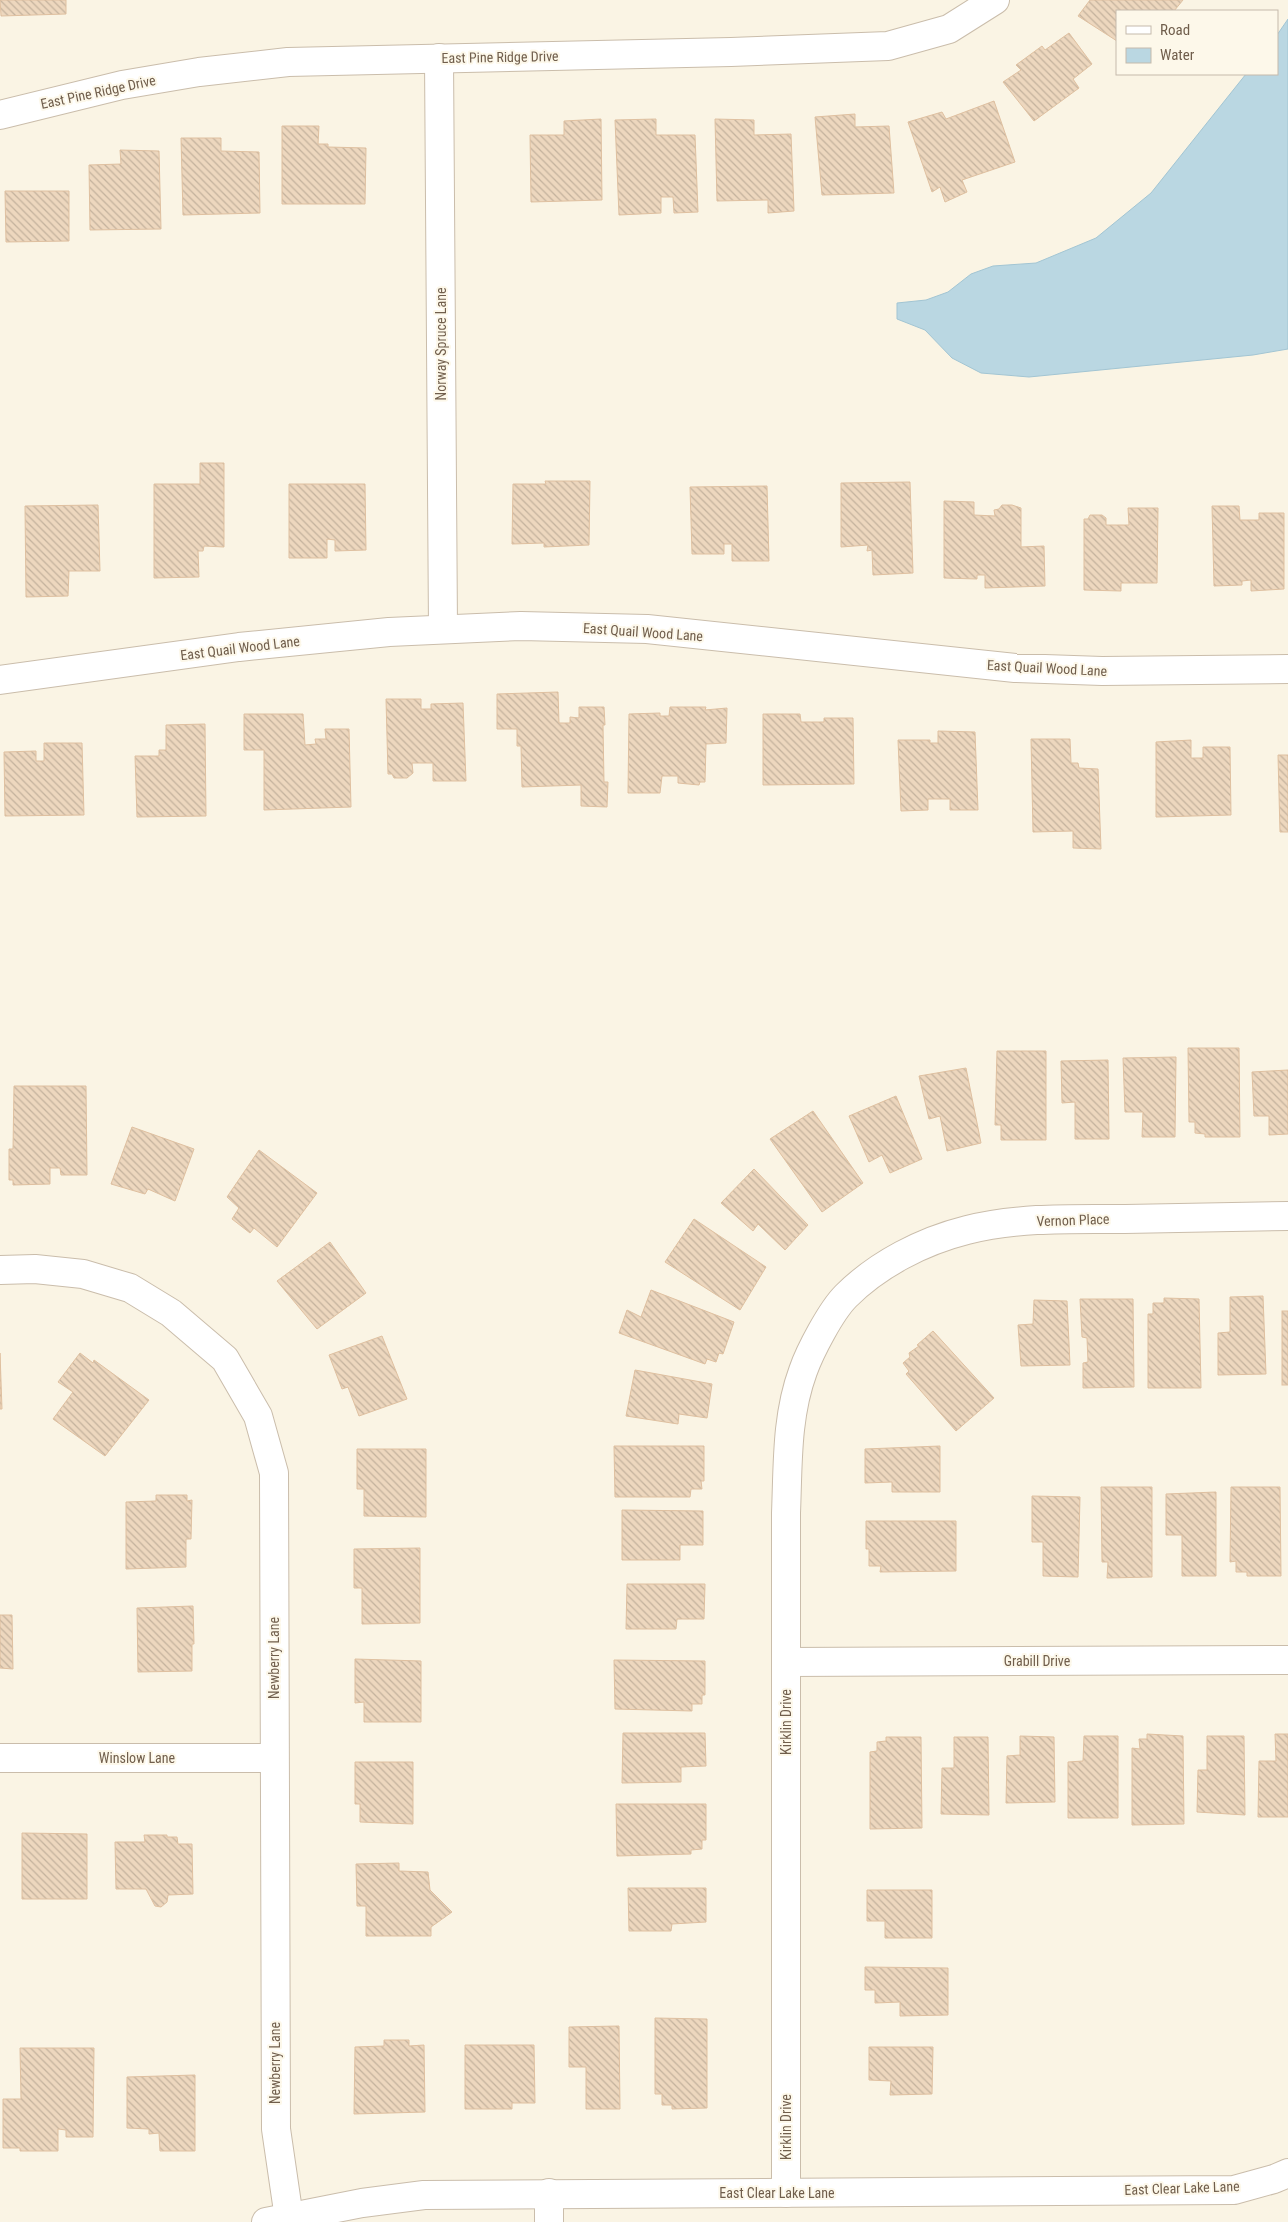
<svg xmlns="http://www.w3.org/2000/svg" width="1288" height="2222" font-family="'Roboto Condensed',sans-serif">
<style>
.water{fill:#bad7e2;stroke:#a2c5d3}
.building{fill:url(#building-back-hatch);stroke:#dfc0a0}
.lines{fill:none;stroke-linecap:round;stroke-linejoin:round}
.minor-casing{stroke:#cabdab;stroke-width:30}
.minor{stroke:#fff;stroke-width:28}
.labels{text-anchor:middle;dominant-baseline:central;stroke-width:4;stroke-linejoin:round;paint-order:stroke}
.street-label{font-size:14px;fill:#705e4c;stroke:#fdf8ea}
</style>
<defs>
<pattern id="building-back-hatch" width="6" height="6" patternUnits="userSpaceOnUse" patternTransform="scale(1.25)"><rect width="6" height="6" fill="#edd7be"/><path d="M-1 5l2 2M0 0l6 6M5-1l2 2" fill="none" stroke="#c4b29d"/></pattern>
</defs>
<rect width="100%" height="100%" fill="#faf4e4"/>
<polygon class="water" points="1288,19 1288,349 1253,355 1029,377 981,373 952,358 925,330 897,319 897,303 926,300 948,292 971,274 993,266 1036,263 1096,238 1151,193 1246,74 1277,74 1277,35"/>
<g class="building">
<polygon points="0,0 66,0 66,14 1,16"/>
<polygon points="1090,0 1183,0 1174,11 1117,11 1117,41 1078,16"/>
<polygon points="1069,33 1092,64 1073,79 1079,88 1034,121 1003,82 1021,70 1016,65 1042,46 1045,50"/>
<polygon points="994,101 1015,162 962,180 967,192 945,202 940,187 932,192 908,122 942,112 946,119"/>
<polygon points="855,114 855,127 889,126 894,193 822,195 815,117"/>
<polygon points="601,119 602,200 531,202 530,135 564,135 564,121"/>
<polygon points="656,119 656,135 695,135 698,212 674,213 673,197 661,197 661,213 619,215 615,120"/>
<polygon points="715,119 754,120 754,135 791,134 794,211 768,213 768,200 717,201"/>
<polygon points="282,126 319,126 318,144 328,144 328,147 366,148 365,204 282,204"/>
<polygon points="181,138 221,138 221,151 259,152 260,213 183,215"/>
<polygon points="120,150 159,151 161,229 90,230 89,165 121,164"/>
<polygon points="5,191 69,191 69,241 6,242"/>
<polygon points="200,463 224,463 224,547 204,546 203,551 198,551 199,577 154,578 154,484 200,484"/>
<polygon points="545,481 590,481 589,545 544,547 544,543 512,544 513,484 546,484"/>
<polygon points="910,482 913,573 873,575 872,550 867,551 868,545 841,547 841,483"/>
<polygon points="289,484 365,484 366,550 335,551 335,540 327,539 327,558 289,558"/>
<polygon points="767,486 769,561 732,561 732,544 724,544 724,554 692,554 690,487"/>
<polygon points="944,501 974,502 974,515 995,516 994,510 999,509 1002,505 1012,505 1021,508 1021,547 1044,546 1045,586 985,588 985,575 977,575 977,579 944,578"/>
<polygon points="98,505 100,571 69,571 68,596 26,597 25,506"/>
<polygon points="1212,506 1239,506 1240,520 1259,520 1259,513 1284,513 1284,589 1251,591 1251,580 1242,581 1242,585 1214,586"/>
<polygon points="1128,508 1158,508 1157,583 1121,583 1121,591 1084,590 1084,519 1088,519 1090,515 1102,515 1106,518 1106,525 1129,525"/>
<polygon points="558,692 559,723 570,723 570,717 579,718 579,707 604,707 605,725 603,725 604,782 608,782 607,807 581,806 581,785 522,787 521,746 517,746 517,729 497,729 497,694"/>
<polygon points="386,699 421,699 421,709 431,709 431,704 463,703 466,781 433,781 433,763 412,763 413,773 407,778 394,778 392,774 388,774"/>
<polygon points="670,707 706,707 705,710 727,708 726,743 706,744 705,782 700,782 699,785 678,783 678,776 662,776 660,793 628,793 629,714 660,713 660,716 669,716"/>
<polygon points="244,714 303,714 305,745 316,744 315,739 326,739 325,729 349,729 351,807 264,810 264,750 244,750"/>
<polygon points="763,714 800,714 801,722 824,722 824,718 853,718 854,784 763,785"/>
<polygon points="205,724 206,816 137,817 135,756 159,756 159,750 166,750 166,725"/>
<polygon points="938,731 975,732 978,810 950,810 950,799 928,799 928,810 901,811 898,740 930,740 930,743 938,743"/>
<polygon points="1031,739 1070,739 1071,763 1078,763 1079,768 1098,769 1101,849 1073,848 1073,831 1033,832"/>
<polygon points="1191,740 1191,758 1203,758 1203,747 1230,747 1231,815 1156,817 1156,742"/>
<polygon points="44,743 82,743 84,815 5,816 4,752 36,751 36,761 44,761"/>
<polygon points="1278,755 1288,755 1288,832 1280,832"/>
<polygon points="1188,1048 1239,1048 1240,1137 1205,1137 1205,1134 1195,1133 1195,1122 1189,1122"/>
<polygon points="997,1051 1046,1051 1046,1140 1001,1140 1001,1125 995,1125"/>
<polygon points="1176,1057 1175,1137 1142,1137 1143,1112 1125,1112 1123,1058"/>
<polygon points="1108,1060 1109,1139 1075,1139 1075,1102 1062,1103 1061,1061"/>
<polygon points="966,1068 981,1143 947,1151 940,1116 929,1119 919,1076"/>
<polygon points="1288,1070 1288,1134 1269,1135 1269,1116 1254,1116 1252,1072"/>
<polygon points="14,1086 86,1086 87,1175 61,1175 60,1168 50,1168 50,1184 13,1185 13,1180 9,1180 9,1149 13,1149"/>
<polygon points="896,1096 922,1159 890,1173 882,1155 869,1162 849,1116"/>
<polygon points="813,1111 863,1183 822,1212 770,1139"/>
<polygon points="132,1127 194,1149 175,1201 148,1189 145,1194 111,1184"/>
<polygon points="259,1150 317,1193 277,1247 254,1228 250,1233 232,1219 239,1208 227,1197"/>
<polygon points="754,1169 808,1225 785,1250 758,1224 753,1231 721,1203"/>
<polygon points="694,1219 766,1267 740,1310 665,1262"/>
<polygon points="330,1242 366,1293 317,1329 277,1281"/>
<polygon points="651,1290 734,1322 723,1354 719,1353 716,1362 707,1359 705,1364 619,1333 627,1310 641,1317"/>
<polygon points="1263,1296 1266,1374 1218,1375 1218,1333 1230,1332 1230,1297"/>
<polygon points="1164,1298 1199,1299 1201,1388 1148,1388 1148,1314 1153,1314 1153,1303 1164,1303"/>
<polygon points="1080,1299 1133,1299 1134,1387 1083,1388 1083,1363 1088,1362 1087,1338 1082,1337"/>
<polygon points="1034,1300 1067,1301 1070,1365 1021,1366 1018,1325 1033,1324"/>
<rect x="1282" y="1311" width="6" height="74"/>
<polygon points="933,1331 994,1398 956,1431 906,1374 909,1371 903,1363 910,1357 909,1353 919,1346 917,1345"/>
<polygon points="382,1336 407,1399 359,1416 348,1387 342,1389 329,1355"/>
<polygon points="0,1353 2,1409 0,1409"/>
<polygon points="80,1353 93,1363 94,1360 149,1400 105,1456 53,1419 73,1392 58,1382"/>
<polygon points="635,1370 712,1384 707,1418 679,1414 678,1424 626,1416"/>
<polygon points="614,1446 704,1446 704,1481 701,1481 702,1489 691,1489 690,1497 615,1497"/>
<polygon points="940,1446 940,1492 892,1492 892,1482 865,1483 865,1449"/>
<polygon points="357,1449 426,1449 426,1517 364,1516 364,1489 357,1489"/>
<polygon points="1101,1487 1152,1487 1152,1577 1107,1578 1108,1562 1102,1562"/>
<polygon points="1231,1487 1280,1487 1281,1576 1247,1576 1247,1572 1236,1572 1236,1561 1230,1562"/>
<polygon points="1216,1492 1216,1576 1182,1576 1182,1535 1166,1535 1166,1494"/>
<polygon points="156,1495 187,1495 187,1501 192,1500 191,1539 186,1539 186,1567 126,1569 126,1502 156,1501"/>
<polygon points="1032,1496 1080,1497 1078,1577 1043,1576 1043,1542 1032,1542"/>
<polygon points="622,1510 703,1511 703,1545 680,1545 680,1560 622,1560"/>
<polygon points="866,1521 956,1521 956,1571 880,1572 881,1566 869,1566 869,1549 866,1549"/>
<polygon points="420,1548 420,1623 362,1624 362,1588 354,1588 354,1549"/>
<polygon points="627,1584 705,1584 704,1619 677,1619 676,1629 626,1629"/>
<polygon points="193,1606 194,1644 192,1644 192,1671 138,1672 137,1608"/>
<polygon points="0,1615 12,1615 13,1669 0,1668"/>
<polygon points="355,1659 421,1661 421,1722 364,1722 364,1702 355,1703"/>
<polygon points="614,1660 705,1661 705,1695 702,1695 702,1704 692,1704 692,1711 615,1709"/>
<polygon points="623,1733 705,1733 706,1766 681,1767 681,1782 622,1783"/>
<polygon points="1147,1734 1183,1736 1184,1824 1132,1825 1132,1748 1140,1749 1139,1739 1147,1739"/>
<polygon points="1275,1734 1288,1734 1288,1817 1258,1817 1259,1761 1276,1761"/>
<polygon points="1020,1736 1054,1737 1055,1802 1006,1803 1007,1756 1020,1755"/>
<polygon points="1084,1736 1118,1736 1118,1818 1068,1818 1068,1762 1083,1761"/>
<polygon points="1207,1736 1244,1736 1245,1815 1197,1812 1198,1770 1207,1770"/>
<polygon points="886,1737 921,1737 922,1828 870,1829 870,1752 877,1751 877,1742 886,1741"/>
<polygon points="954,1737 988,1737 989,1815 941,1814 942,1768 954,1768"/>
<polygon points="355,1762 413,1762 413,1824 360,1822 360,1804 355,1804"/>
<polygon points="616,1804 706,1804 706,1840 702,1840 702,1849 691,1850 691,1854 617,1856"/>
<polygon points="22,1833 87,1834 87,1899 22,1899"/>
<polygon points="144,1835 167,1835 167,1837 177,1837 178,1844 192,1844 193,1894 168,1895 167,1902 161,1907 155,1906 146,1889 116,1889 115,1842 145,1842"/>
<polygon points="399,1863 399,1871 428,1872 430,1890 452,1912 431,1927 431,1936 366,1936 366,1906 357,1906 356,1864"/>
<polygon points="628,1888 706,1888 706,1922 672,1924 671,1931 629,1931"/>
<polygon points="867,1890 932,1890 932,1938 885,1938 885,1921 867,1921"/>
<polygon points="865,1967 948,1968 948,2015 900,2016 900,2002 875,2003 875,1990 865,1990"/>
<polygon points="655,2018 707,2019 707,2108 672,2109 672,2105 662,2105 662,2094 655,2094"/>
<polygon points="619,2026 620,2109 586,2109 586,2067 569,2067 569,2027"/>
<polygon points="384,2040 409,2040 409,2046 424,2045 425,2112 354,2114 355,2047 384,2046"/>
<polygon points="465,2045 534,2045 535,2103 512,2103 512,2109 465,2109"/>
<polygon points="869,2047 933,2047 932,2094 890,2095 891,2081 869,2080"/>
<polygon points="20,2048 94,2048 93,2137 66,2137 66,2130 58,2129 58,2151 20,2151 20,2148 3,2148 3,2099 21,2099"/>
<polygon points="195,2075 195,2151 160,2151 159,2133 149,2134 149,2129 127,2128 127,2077"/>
</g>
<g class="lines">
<defs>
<g id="minor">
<polyline points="439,58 443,629"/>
<polyline points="0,115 122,85 199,72 288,62 731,52 888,46 949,29 995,0"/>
<polyline points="0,680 239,647 389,632 521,626 647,629 1015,668 1102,671 1288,669"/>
<polyline points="0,1270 35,1269 83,1274 130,1288 171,1313 225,1359 258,1416 274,1473 276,2129 289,2218"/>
<polyline points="786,1662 1288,1660"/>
<polyline points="0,1758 274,1758"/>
<polyline points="549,2193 549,2222"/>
<path d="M786,2193V1513C788,1466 786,1417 803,1371C810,1351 831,1311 846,1296C878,1264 923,1241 967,1230C1018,1217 1074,1219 1125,1219C1180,1218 1234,1217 1288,1216"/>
<polyline points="266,2222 362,2203 424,2195 1234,2190 1274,2179 1288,2173"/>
</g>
</defs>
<use href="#minor" class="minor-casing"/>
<use href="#minor" class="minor"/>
</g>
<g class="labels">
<g class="street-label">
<text transform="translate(500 57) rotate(-1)">East Pine Ridge Drive</text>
<text transform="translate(98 92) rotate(-12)">East Pine Ridge Drive</text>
<text transform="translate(441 344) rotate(-90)">Norway Spruce Lane</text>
<text transform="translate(643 632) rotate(4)">East Quail Wood Lane</text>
<text transform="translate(240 648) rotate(-7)">East Quail Wood Lane</text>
<text transform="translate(1047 668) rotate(3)">East Quail Wood Lane</text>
<text transform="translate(1073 1220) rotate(-2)">Vernon Place</text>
<text transform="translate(274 1658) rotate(-90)">Newberry Lane</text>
<text x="1037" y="1661">Grabill Drive</text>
<text transform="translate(786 1722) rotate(-90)">Kirklin Drive</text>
<text x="137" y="1758">Winslow Lane</text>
<text transform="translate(275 2063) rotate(-90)">Newberry Lane</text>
<text transform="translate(786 2127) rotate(-90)">Kirklin Drive</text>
<text transform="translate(1182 2188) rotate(-2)">East Clear Lake Lane</text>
<text x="777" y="2193">East Clear Lake Lane</text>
</g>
</g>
<rect x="1116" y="10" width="162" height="65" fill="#fdf8ea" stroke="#c5baab"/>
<rect x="1126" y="26" width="25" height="8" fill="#ffffff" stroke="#c5baab"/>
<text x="1160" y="35" font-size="15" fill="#705e4c">Road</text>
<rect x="1126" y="48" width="25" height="15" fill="#bad7e2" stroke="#c5baab"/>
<text x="1160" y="60" font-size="15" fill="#705e4c">Water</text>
</svg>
